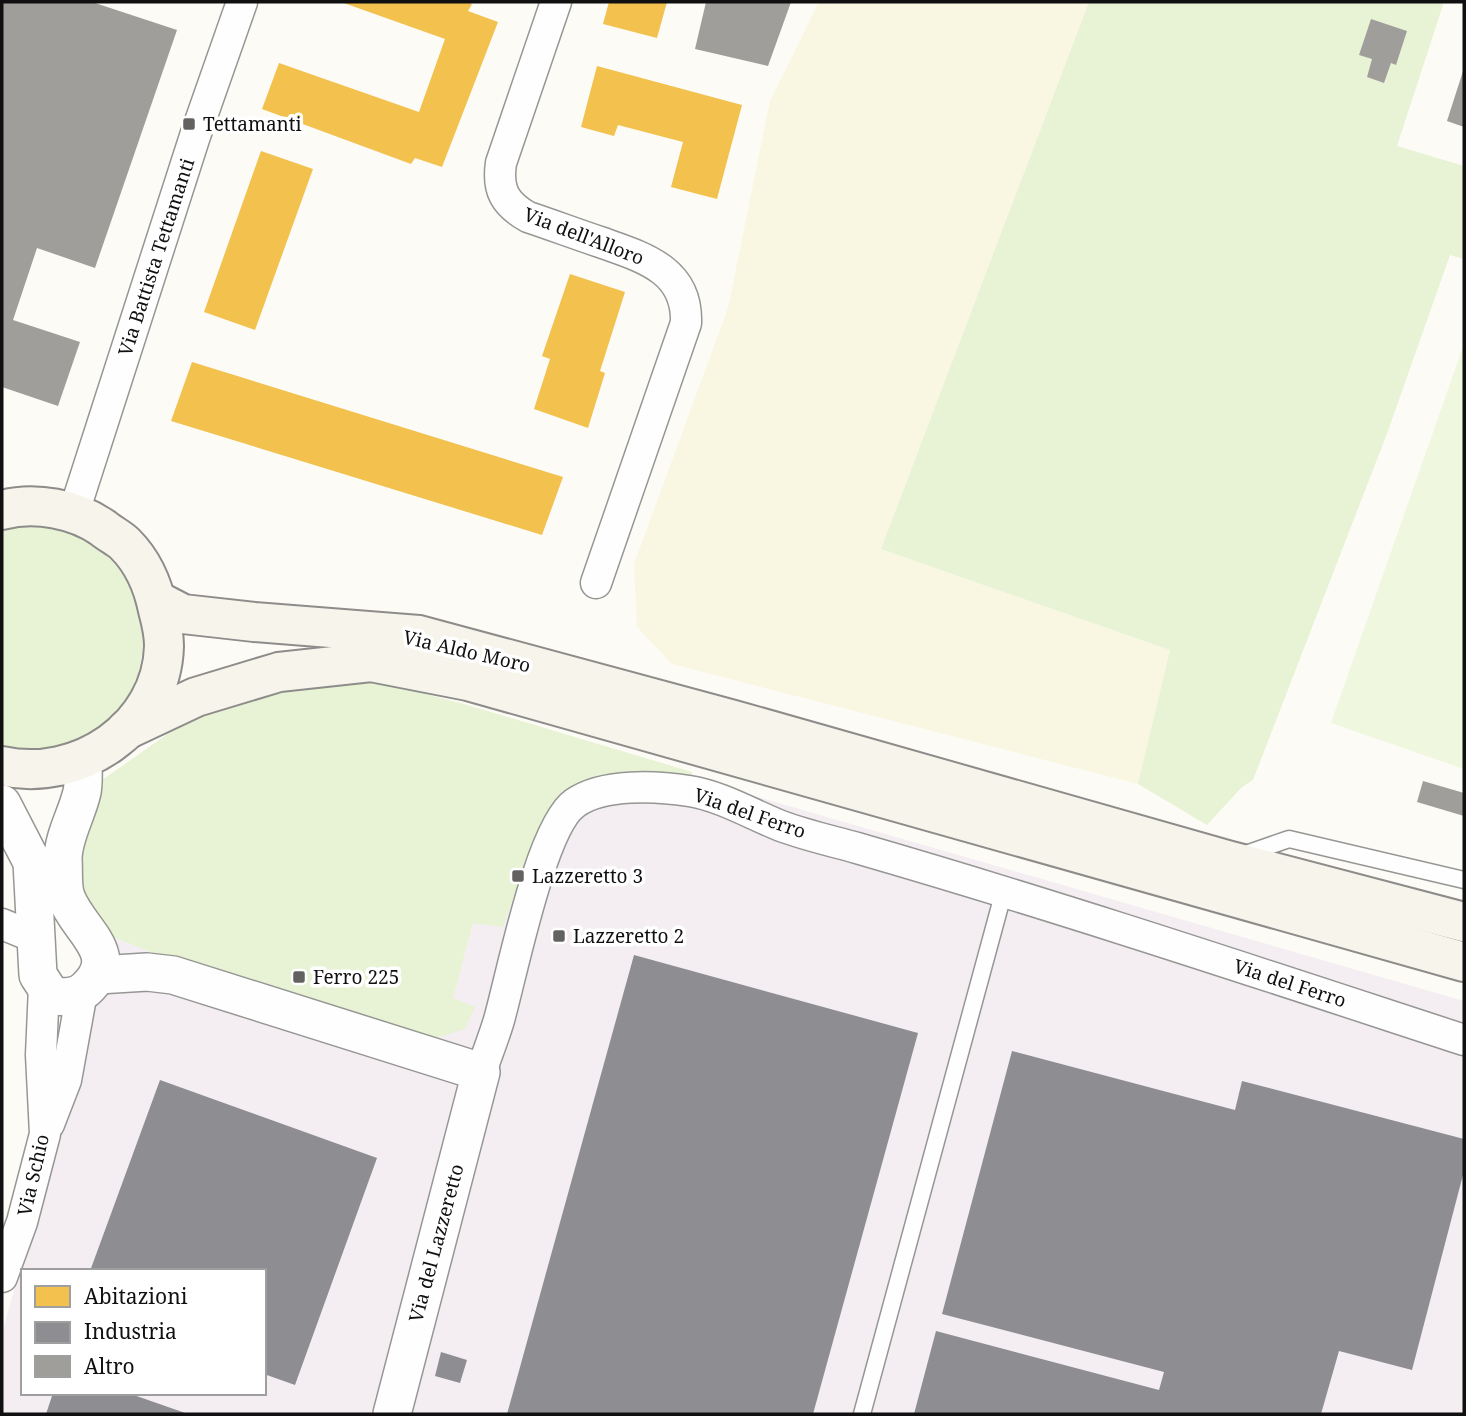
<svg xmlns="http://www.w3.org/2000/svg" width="1466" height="1416" font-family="'Noto Serif',serif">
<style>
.industrial{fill:#f4eef2;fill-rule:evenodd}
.farmland{fill:#f9f7e2}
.green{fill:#e7f3d4}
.pitch{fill:#f0f7df}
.homes{fill:#f2c14e}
.industry{fill:#8d8d92}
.building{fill:#a09e9b}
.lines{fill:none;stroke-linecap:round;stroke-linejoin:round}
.service-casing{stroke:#969694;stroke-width:19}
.minor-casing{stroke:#969694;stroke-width:33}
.tertiary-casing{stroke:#969694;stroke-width:40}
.secondary-casing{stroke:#8d8c8a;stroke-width:42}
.service{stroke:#fffefe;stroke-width:16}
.minor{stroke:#fffefe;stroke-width:30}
.tertiary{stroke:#fffefe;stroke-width:37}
.secondary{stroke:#f6f4eb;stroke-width:38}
.poi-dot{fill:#636260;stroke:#fff;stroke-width:2.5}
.labels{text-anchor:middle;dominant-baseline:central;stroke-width:7;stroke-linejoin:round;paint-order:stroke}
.poi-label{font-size:19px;fill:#101010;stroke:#fff;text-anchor:start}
.street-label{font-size:19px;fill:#101010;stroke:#fff}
</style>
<rect width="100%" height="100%" fill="#fcfbf6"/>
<path class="industrial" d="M692,778L1464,1001V1414H2V1334L110,936L184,965L474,1007L452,998L473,923L551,809ZM23,1271H264V1393H23Z"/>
<polygon class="farmland" points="819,2 1089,2 881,549 1170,650 1138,784 672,664 637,627 634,564 728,308 770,101"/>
<g class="green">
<polygon points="1089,2 1444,2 1397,146 1464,166 1464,259 1450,255 1388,431 1253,780 1242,787 1207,825 1138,784 1170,650 881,549"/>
<path d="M26,526C49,528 73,531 92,544C169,597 157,719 65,748C44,755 23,752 2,750V530Z"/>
<polygon points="329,681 391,685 464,704 692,772 693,776 692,778 551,809 539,828 503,927 473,923 453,998 475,1007 465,1029 436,1038 415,1039 184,965 110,936 74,879 101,781 105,778 189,719 229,701"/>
</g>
<polygon class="pitch" points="1464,344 1464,769 1331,723"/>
<g class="homes">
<polygon points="341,2 467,2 472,4 468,11 498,22 442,167 415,158 411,164 262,109 279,63 419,112 445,39"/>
<polygon points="609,2 667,2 657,38 603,24"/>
<polygon points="597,66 742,105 717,199 671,187 683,142 618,125 614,136 581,127"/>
<polygon points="261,151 313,169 255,330 204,312"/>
<polygon points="570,274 625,292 600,371 605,373 588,428 534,409 550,359 542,356"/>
<polygon points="192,362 563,477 542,535 171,421"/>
</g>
<g class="industry">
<polygon points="634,955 918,1033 813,1414 507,1414"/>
<polygon points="1012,1051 1235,1110 1242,1081 1464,1139 1464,1171 1412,1370 1339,1351 1321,1414 914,1414 936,1331 1159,1390 1164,1372 942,1314"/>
<polygon points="160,1080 377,1158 295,1385 264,1374 264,1271 90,1271"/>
<polygon points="441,1352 467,1360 460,1383 435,1376"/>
<polygon points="53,1393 128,1393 188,1414 46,1414"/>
</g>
<g class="building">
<polygon points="2,2 92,2 177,30 95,268 37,248 13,320 80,342 58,406 2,387"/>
<polygon points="706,2 791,2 768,66 695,49"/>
<polygon points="1371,19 1407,31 1396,65 1391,63 1384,83 1367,77 1372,59 1359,55"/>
<polygon points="1464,68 1464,127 1447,121"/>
<polygon points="1423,781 1464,793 1464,816 1417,802"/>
</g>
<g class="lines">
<defs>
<g id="service">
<polyline points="1240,856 1289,839 1464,880"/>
<polyline points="862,1414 1004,891"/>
</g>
<g id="minor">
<path d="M556,2L501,163C497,190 505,204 528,217C552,225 576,234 600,242C642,257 688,269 686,323L596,583"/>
<polyline points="74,512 195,136 242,2"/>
<polyline points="2,924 36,938"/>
<path d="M481,1072C487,1054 494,1037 499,1020C512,974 541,826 575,803C603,783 657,786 689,791C721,796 751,814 781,826C805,835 832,841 857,848C1061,907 1262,974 1464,1040"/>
<polyline points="49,1124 66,1080 82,992"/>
<polyline points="2,1277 22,1222 45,1134 41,1055 44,987"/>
</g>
<g id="tertiary">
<path d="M2,804L32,862L38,975L51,995C63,998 76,998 86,989C124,954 78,931 66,897C62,886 64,871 63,859C63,837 77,814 82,792C84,782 83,771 83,760"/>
<polyline points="98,975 147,972 173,975 481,1072 392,1414"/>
</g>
<g id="secondary">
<path d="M2,510C35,501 76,509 103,528C110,534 119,538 125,544C143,562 153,585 158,610C161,621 164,634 164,646C162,728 78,783 2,766"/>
<polyline points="156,600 183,614 254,622 419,635 734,720 1227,860 1464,922"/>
<polyline points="126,730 196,697 279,672 371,662 468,681 1464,962"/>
</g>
</defs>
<use href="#service" class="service-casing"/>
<use href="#minor" class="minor-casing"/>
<use href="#tertiary" class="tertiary-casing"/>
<use href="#secondary" class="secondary-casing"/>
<use href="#service" class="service"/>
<use href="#minor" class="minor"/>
<use href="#tertiary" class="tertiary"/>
<use href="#secondary" class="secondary"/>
</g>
<g class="poi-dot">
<rect x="182" y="117" width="14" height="14" rx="3.5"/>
<rect x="511" y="869" width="14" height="14" rx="3.5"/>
<rect x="552" y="929" width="14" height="14" rx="3.5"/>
<rect x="292" y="970" width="14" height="14" rx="3.5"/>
</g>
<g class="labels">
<g class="poi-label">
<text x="203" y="124">Tettamanti</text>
<text x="532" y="876">Lazzeretto 3</text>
<text x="573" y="936">Lazzeretto 2</text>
<text x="313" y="977">Ferro 225</text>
</g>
<g class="street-label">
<text transform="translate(584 236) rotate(21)">Via dell'Alloro</text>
<text transform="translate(156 257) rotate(-72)">Via Battista Tettamanti</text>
<text transform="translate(467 651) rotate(13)">Via Aldo Moro</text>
<text transform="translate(750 813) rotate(19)">Via del Ferro</text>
<text transform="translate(1290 983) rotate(18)">Via del Ferro</text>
<text transform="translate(33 1175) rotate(-77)">Via Schio</text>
<text transform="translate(436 1243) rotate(-75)">Via del Lazzeretto</text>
</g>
</g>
<rect width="1466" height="1416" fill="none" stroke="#101010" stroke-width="7"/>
<rect x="21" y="1269" width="245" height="126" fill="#ffffff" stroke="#9f9f9f" stroke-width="2"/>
<rect x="35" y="1286" width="35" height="21" fill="#f2c14e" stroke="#9f9f9f" stroke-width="2"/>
<text x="84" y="1304" font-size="21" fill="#101010">Abitazioni</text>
<rect x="35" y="1322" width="35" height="21" fill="#8d8d92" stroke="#9f9f9f" stroke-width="2"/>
<text x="84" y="1339" font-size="21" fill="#101010">Industria</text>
<rect x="35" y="1356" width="35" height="21" fill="#a09e9b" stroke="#9f9f9f" stroke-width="2"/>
<text x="84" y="1374" font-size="21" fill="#101010">Altro</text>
</svg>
